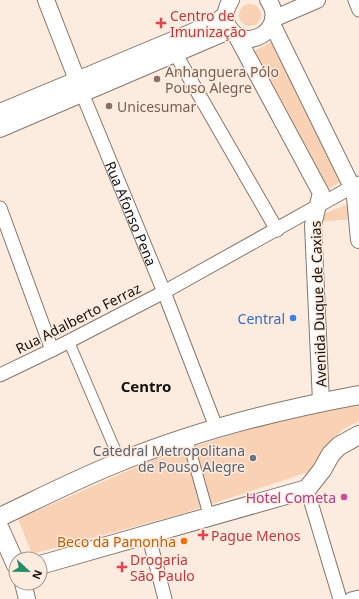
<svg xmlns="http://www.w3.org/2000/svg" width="359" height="599" font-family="'Noto Sans',sans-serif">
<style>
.green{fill:#f9d2b6}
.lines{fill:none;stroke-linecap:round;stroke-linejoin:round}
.pedestrian-casing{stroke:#85776c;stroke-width:12}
.minor-casing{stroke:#85776c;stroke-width:15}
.tertiary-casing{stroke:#85776c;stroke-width:18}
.secondary-casing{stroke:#85776c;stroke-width:20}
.pedestrian{stroke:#fff;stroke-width:10}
.minor{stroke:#fff;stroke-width:13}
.tertiary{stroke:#fff;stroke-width:16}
.secondary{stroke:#fff;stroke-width:18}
.health-dot{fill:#e0444e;stroke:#fcece0;stroke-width:1.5}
.education-dot{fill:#8d6e63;stroke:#fcece0;stroke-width:1.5}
.shop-dot{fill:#3f7fe0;stroke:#fcece0;stroke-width:1.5}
.worship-dot{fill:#6b7280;stroke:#fcece0;stroke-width:1.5}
.hotel-dot{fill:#d1479c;stroke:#fcece0;stroke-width:1.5}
.food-dot{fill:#e8710a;stroke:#fcece0;stroke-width:1.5}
.labels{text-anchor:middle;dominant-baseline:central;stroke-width:3;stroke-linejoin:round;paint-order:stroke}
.health-label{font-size:14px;fill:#be3a42;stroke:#fcece0;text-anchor:start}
.education-label{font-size:14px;fill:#785e54;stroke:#fcece0;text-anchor:start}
.street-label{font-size:14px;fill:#15100c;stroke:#fcece0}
.shop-label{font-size:14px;fill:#366cbe;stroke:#fcece0;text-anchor:end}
.worship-label{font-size:14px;fill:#5b616d;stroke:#fcece0;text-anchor:end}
.hotel-label{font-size:14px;fill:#b23c85;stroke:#fcece0;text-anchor:end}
.food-label{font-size:14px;fill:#c56008;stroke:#fcece0;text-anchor:end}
.neighbourhood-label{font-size:15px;font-weight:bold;fill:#15100c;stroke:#fcece0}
</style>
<rect width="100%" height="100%" fill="#fcece0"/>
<g class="green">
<circle cx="250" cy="15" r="11"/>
<polygon points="271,42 342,181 329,189 254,51"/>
<polygon points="351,203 353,219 319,222 318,216"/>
<polygon points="351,404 359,406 359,421 342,430 323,452 312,471 178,515 32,554 18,519 157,458 291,416"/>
</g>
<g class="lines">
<defs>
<g id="pedestrian">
<polyline points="69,342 120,461"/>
<polyline points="187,438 209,516"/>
</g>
<g id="minor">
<polyline points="355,0 359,10"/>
<polyline points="171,46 277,230"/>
<path id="s1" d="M82,93L164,292L216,427"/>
<polyline points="0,208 52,350"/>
<polyline points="0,375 52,350 164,292 359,183"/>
<polyline points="307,489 340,599"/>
<polyline points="148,534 165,599"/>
<polyline points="351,599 359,597"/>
</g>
<g id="tertiary">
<polyline points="46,0 81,90"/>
<path d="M231,0C226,8 223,17 228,26C245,56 289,28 268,0"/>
<polyline points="273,19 317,0"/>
<polyline points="272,24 352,187 355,197 359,240"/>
<polyline points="236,35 321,193 313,225 321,402"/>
<polyline points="0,112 216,22 226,14"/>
<polyline points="0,129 231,30"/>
<polyline points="23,583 27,599"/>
</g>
<g id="secondary">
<path d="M0,517C40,498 81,477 122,461C198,430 278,410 359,395"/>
<polyline points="0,529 16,565"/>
<polyline points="40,565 307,489 322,470 331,454 339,446 359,435"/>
</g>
</defs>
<use href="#pedestrian" class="pedestrian-casing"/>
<use href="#minor" class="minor-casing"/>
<use href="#tertiary" class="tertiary-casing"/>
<use href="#secondary" class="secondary-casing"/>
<use href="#pedestrian" class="pedestrian"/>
<use href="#minor" class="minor"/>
<use href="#tertiary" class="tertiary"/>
<use href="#secondary" class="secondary"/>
</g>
<g class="health-dot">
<path d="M159 17h4v4h4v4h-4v4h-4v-4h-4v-4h4z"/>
<path d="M201 529h4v4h4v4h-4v4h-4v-4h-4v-4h4z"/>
<path d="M120 561h4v4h4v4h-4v4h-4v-4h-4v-4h4z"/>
</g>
<g class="education-dot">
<circle cx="157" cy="79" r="4"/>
<circle cx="109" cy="106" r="4"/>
</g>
<circle class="shop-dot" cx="293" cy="318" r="4"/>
<circle class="worship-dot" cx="253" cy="458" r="4"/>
<circle class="hotel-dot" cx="344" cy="497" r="4"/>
<circle class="food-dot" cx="184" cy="541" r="4"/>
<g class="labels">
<g class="health-label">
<text x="170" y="15">Centro de<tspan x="170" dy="16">Imunização</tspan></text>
<text x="211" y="535">Pague Menos</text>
<text x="130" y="559">Drogaria<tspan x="130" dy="16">São Paulo</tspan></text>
</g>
<g class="education-label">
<text x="165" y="71">Anhanguera Pólo<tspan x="165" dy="16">Pouso Alegre</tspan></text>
<text x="117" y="106">Unicesumar</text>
</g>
<g class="street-label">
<text stroke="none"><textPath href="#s1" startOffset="130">Rua Afonso Pena</textPath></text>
<text transform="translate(318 304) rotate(-92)">Avenida Duque de Caxias</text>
<text transform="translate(78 318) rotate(-27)">Rua Adalberto Ferraz</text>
</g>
<g class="shop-label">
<text x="285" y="318">Central</text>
</g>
<g class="worship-label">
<text x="245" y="450">Catedral Metropolitana<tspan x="245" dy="16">de Pouso Alegre</tspan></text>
</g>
<g class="hotel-label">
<text x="336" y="497">Hotel Cometa</text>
</g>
<g class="food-label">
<text x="176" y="541">Beco da Pamonha</text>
</g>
<g class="neighbourhood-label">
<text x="146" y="386">Centro</text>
</g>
</g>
<g transform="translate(28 571) rotate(112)"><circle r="19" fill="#fcece0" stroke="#a0948b"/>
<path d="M0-3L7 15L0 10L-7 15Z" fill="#2a8c66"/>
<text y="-6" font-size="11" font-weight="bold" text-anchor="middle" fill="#15100c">N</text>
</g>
</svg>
